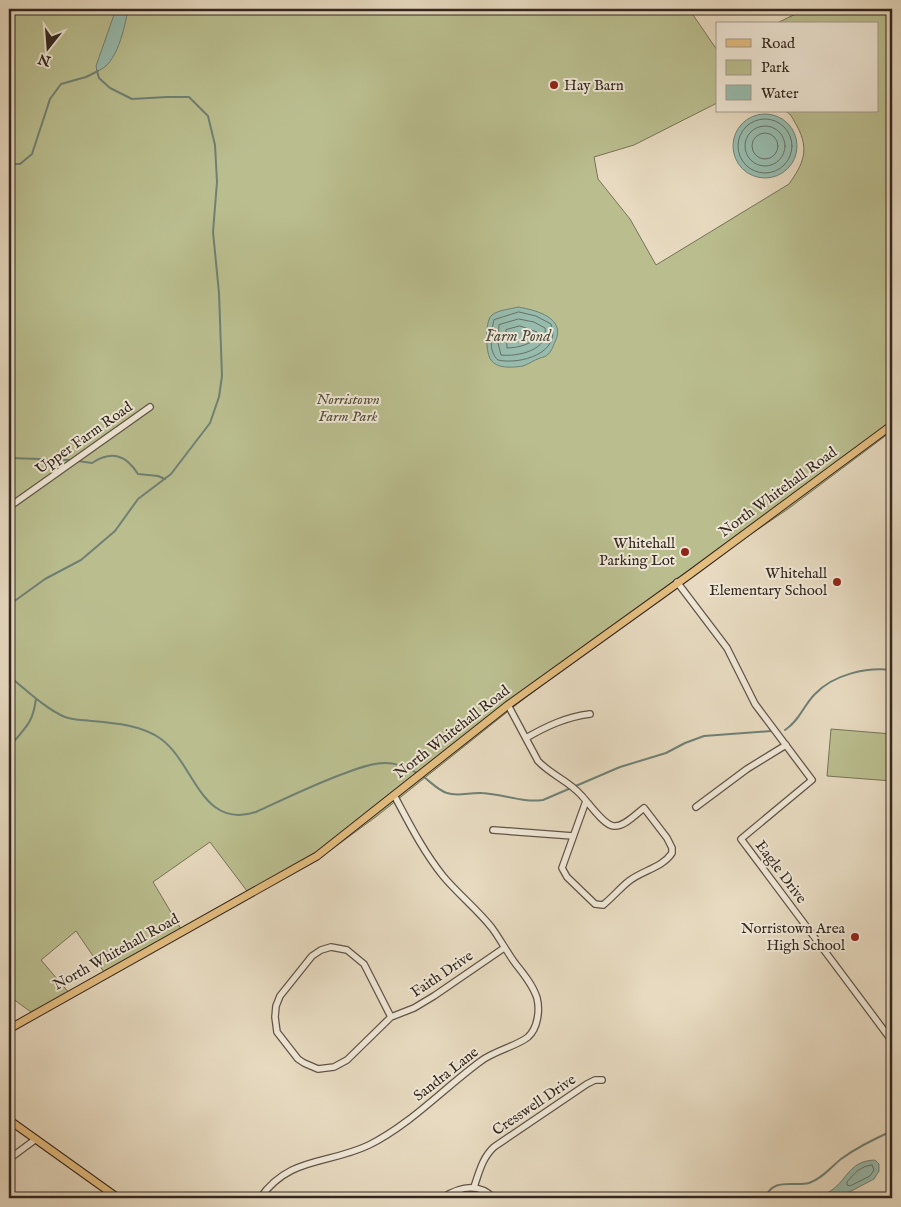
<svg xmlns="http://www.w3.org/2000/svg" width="901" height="1207" font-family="'IM FELL English',serif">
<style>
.green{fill:#babe8f;stroke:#767257}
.water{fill:#97bbad;stroke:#6f8074}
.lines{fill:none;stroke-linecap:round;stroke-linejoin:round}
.shore{stroke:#657166;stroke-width:1}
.stream{stroke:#6f8074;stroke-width:2}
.minor-casing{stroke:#605447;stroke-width:8}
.major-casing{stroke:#33271f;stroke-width:9}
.minor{stroke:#efe7d6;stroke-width:5.5}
.major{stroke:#e4bd80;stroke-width:7}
.poi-dot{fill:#8f2418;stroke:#efe7d6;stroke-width:2}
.labels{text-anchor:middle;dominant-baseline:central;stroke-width:4;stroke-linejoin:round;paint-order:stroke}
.poi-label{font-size:15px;fill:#33271f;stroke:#efe7d6;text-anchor:end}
.park-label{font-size:15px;font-style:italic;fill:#554d3b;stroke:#efe7d6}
.street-label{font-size:15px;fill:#33271f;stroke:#efe7d6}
.water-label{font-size:16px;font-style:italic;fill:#4c4c42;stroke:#efe7d6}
</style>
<rect width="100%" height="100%" fill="#e7dac0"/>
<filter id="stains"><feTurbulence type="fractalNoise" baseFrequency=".004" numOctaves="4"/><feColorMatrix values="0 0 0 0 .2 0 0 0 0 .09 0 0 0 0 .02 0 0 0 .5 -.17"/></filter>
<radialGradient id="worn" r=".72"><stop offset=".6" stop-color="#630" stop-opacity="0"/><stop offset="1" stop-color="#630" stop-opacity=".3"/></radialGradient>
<g class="green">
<path d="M9,9H689L717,50V103L634,145L594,157L598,179L630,219L656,265L789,184C803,164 810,150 797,126C793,120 792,114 785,111H877V24H775L806,9H892V431L788,509L698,570L604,639L521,701L377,816L328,852L250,895L210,842L153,882L184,934L104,972L76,931L41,960L70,994L31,1012L9,996Z"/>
<polygon points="831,729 892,734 892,781 827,776"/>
</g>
<g class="water">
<path d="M116,9H128C125,26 117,66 97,71L96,66Z"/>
<circle cx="765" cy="146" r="32"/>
<path d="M518,307C536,310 567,318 555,342C553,346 551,353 547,355C546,357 543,357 540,358C534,360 529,364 523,366C511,368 493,369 489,356C486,348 485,320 492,315C498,310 511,309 518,307Z"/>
<path d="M875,1160L879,1164V1171L874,1179L838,1198H805C809,1193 820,1197 827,1193C848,1182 847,1161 875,1160Z"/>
</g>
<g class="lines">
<g class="shore">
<circle cx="765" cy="146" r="27"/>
<circle cx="765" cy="146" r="20"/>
<circle cx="765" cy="146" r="13"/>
<path d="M519,312L536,316L551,324C562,353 520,365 498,360C488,352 491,331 494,320Z"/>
<path d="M519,319L534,322L545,328C550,350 517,357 501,355L498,343L499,325Z"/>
<path d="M520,326L537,332L538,335C534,344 517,348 507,348L506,330Z"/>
<path d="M872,1165L874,1170L870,1176L850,1186L847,1185V1182C854,1174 860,1166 872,1165Z"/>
</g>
<g class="stream">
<polyline points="9,164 20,164 32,154 50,99 61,84 86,77 98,71"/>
<polyline points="9,458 71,460"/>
<path d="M78,461L92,463C112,450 126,455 138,474L158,476L165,479"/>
<polyline points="9,605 45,579 81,560 115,531 138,499 171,474 210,423 219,397 222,376 219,293 213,232 217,182 215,145 208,116 189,97 167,97 132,99 110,88 99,78 97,71"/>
<path d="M9,676C25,689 46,709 65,717C73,720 83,720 91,721C115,723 141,725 161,739C195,764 201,830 256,812C284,799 311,786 340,775C354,770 370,763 385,763C396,763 407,767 417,773"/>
<path d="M785,730C800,720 803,706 815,694C834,674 867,667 892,670"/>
<path d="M9,748C24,727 32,727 36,699"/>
<path d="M421,775C429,780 437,790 447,793C458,797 470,792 482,793C503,794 522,803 543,800L620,767L666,753L685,743L704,736L771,731"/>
<path d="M765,1198C773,1177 793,1187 809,1183C822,1179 831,1167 841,1159C856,1148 874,1139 892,1131"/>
</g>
<defs>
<g id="minor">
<polyline points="9,507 150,407"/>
<polyline points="677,582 727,648 755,704 812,780 741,839 892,1041"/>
<path d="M508,705L538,761C551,775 569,781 581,795C588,802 604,826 614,826C624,827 636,814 644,808L667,838L672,848V853C662,868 643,870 629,881C620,888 612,898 603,905L595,904L567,877L562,868L586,801"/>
<path d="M526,738C547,726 566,717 590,714"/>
<polyline points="696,807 747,769 786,745"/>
<polyline points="493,830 573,836"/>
<polyline points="391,1017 364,964 347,950 331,947 321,950 312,956 280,996 276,1006 275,1017 277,1032 298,1059 304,1063 318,1069 334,1067 347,1060 391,1017 414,1008 434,996 504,948"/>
<polyline points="9,1159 36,1139"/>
<path d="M474,1187C479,1173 482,1158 494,1147L587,1084L595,1080H602"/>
<path d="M260,1198C290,1156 327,1165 369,1145C411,1124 444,1088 481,1061C494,1051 517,1046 528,1037C538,1028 540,1010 537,998C533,985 523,973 515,963C507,952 500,939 492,928C478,910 458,894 443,876C423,851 409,823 394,795"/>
<path d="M442,1198C459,1187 478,1182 494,1198"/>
</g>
<g id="major">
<polyline points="9,1029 317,856 508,705 689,575 892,425"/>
<polyline points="9,1120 118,1198"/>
</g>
</defs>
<use href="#minor" class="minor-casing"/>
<use href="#major" class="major-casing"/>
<use href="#minor" class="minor"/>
<use href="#major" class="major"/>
</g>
<g class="poi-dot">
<circle cx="554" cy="85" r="5"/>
<circle cx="685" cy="552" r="5"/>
<circle cx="837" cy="582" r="5"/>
<circle cx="855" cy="937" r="5"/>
</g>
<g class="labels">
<g class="poi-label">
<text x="564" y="85" text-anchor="start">Hay Barn</text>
<text x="675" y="543">Whitehall<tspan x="675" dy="17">Parking Lot</tspan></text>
<text x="827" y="573">Whitehall<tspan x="827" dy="17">Elementary School</tspan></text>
<text x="845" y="928">Norristown Area<tspan x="845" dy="17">High School</tspan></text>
</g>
<g class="park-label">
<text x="348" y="399">Norristown<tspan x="348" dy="17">Farm Park</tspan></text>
</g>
<g class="street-label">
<text transform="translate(84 438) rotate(-35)">Upper Farm Road</text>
<text transform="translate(778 492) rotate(-36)">North Whitehall Road</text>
<text transform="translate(452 732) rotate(-38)">North Whitehall Road</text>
<text transform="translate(781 872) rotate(53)">Eagle Drive</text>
<text transform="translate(116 952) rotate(-29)">North Whitehall Road</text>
<text transform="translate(442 974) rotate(-34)">Faith Drive</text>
<text transform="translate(446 1074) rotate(-38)">Sandra Lane</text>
<text transform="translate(534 1105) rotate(-34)">Cresswell Drive</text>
</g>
<g class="water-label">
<text x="518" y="337">Farm Pond</text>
</g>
</g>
<rect width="901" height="1207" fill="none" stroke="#e7dac0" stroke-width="30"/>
<rect x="10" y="10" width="881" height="1187" fill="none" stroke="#33271f" stroke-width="2.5"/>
<rect x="15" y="15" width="871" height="1177" fill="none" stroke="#33271f"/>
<rect x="716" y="22" width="162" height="90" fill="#efe7d6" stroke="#a49a8d"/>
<rect x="726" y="39" width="25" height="8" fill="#e4bd80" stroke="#a49a8d"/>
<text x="761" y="48" font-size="15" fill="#33271f">Road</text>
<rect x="726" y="60" width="25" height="15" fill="#babe8f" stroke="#a49a8d"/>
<text x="761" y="72" font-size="15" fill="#33271f">Park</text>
<rect x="726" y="85" width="25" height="15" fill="#97bbad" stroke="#a49a8d"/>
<text x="761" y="98" font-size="15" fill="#33271f">Water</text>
<g transform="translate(48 48) rotate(197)" stroke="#efe7d6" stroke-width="4" paint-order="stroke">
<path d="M0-4L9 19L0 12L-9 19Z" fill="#33271f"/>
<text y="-8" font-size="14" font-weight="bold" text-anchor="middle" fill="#33271f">N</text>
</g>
<rect width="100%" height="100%" filter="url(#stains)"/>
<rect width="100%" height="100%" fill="url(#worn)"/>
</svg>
